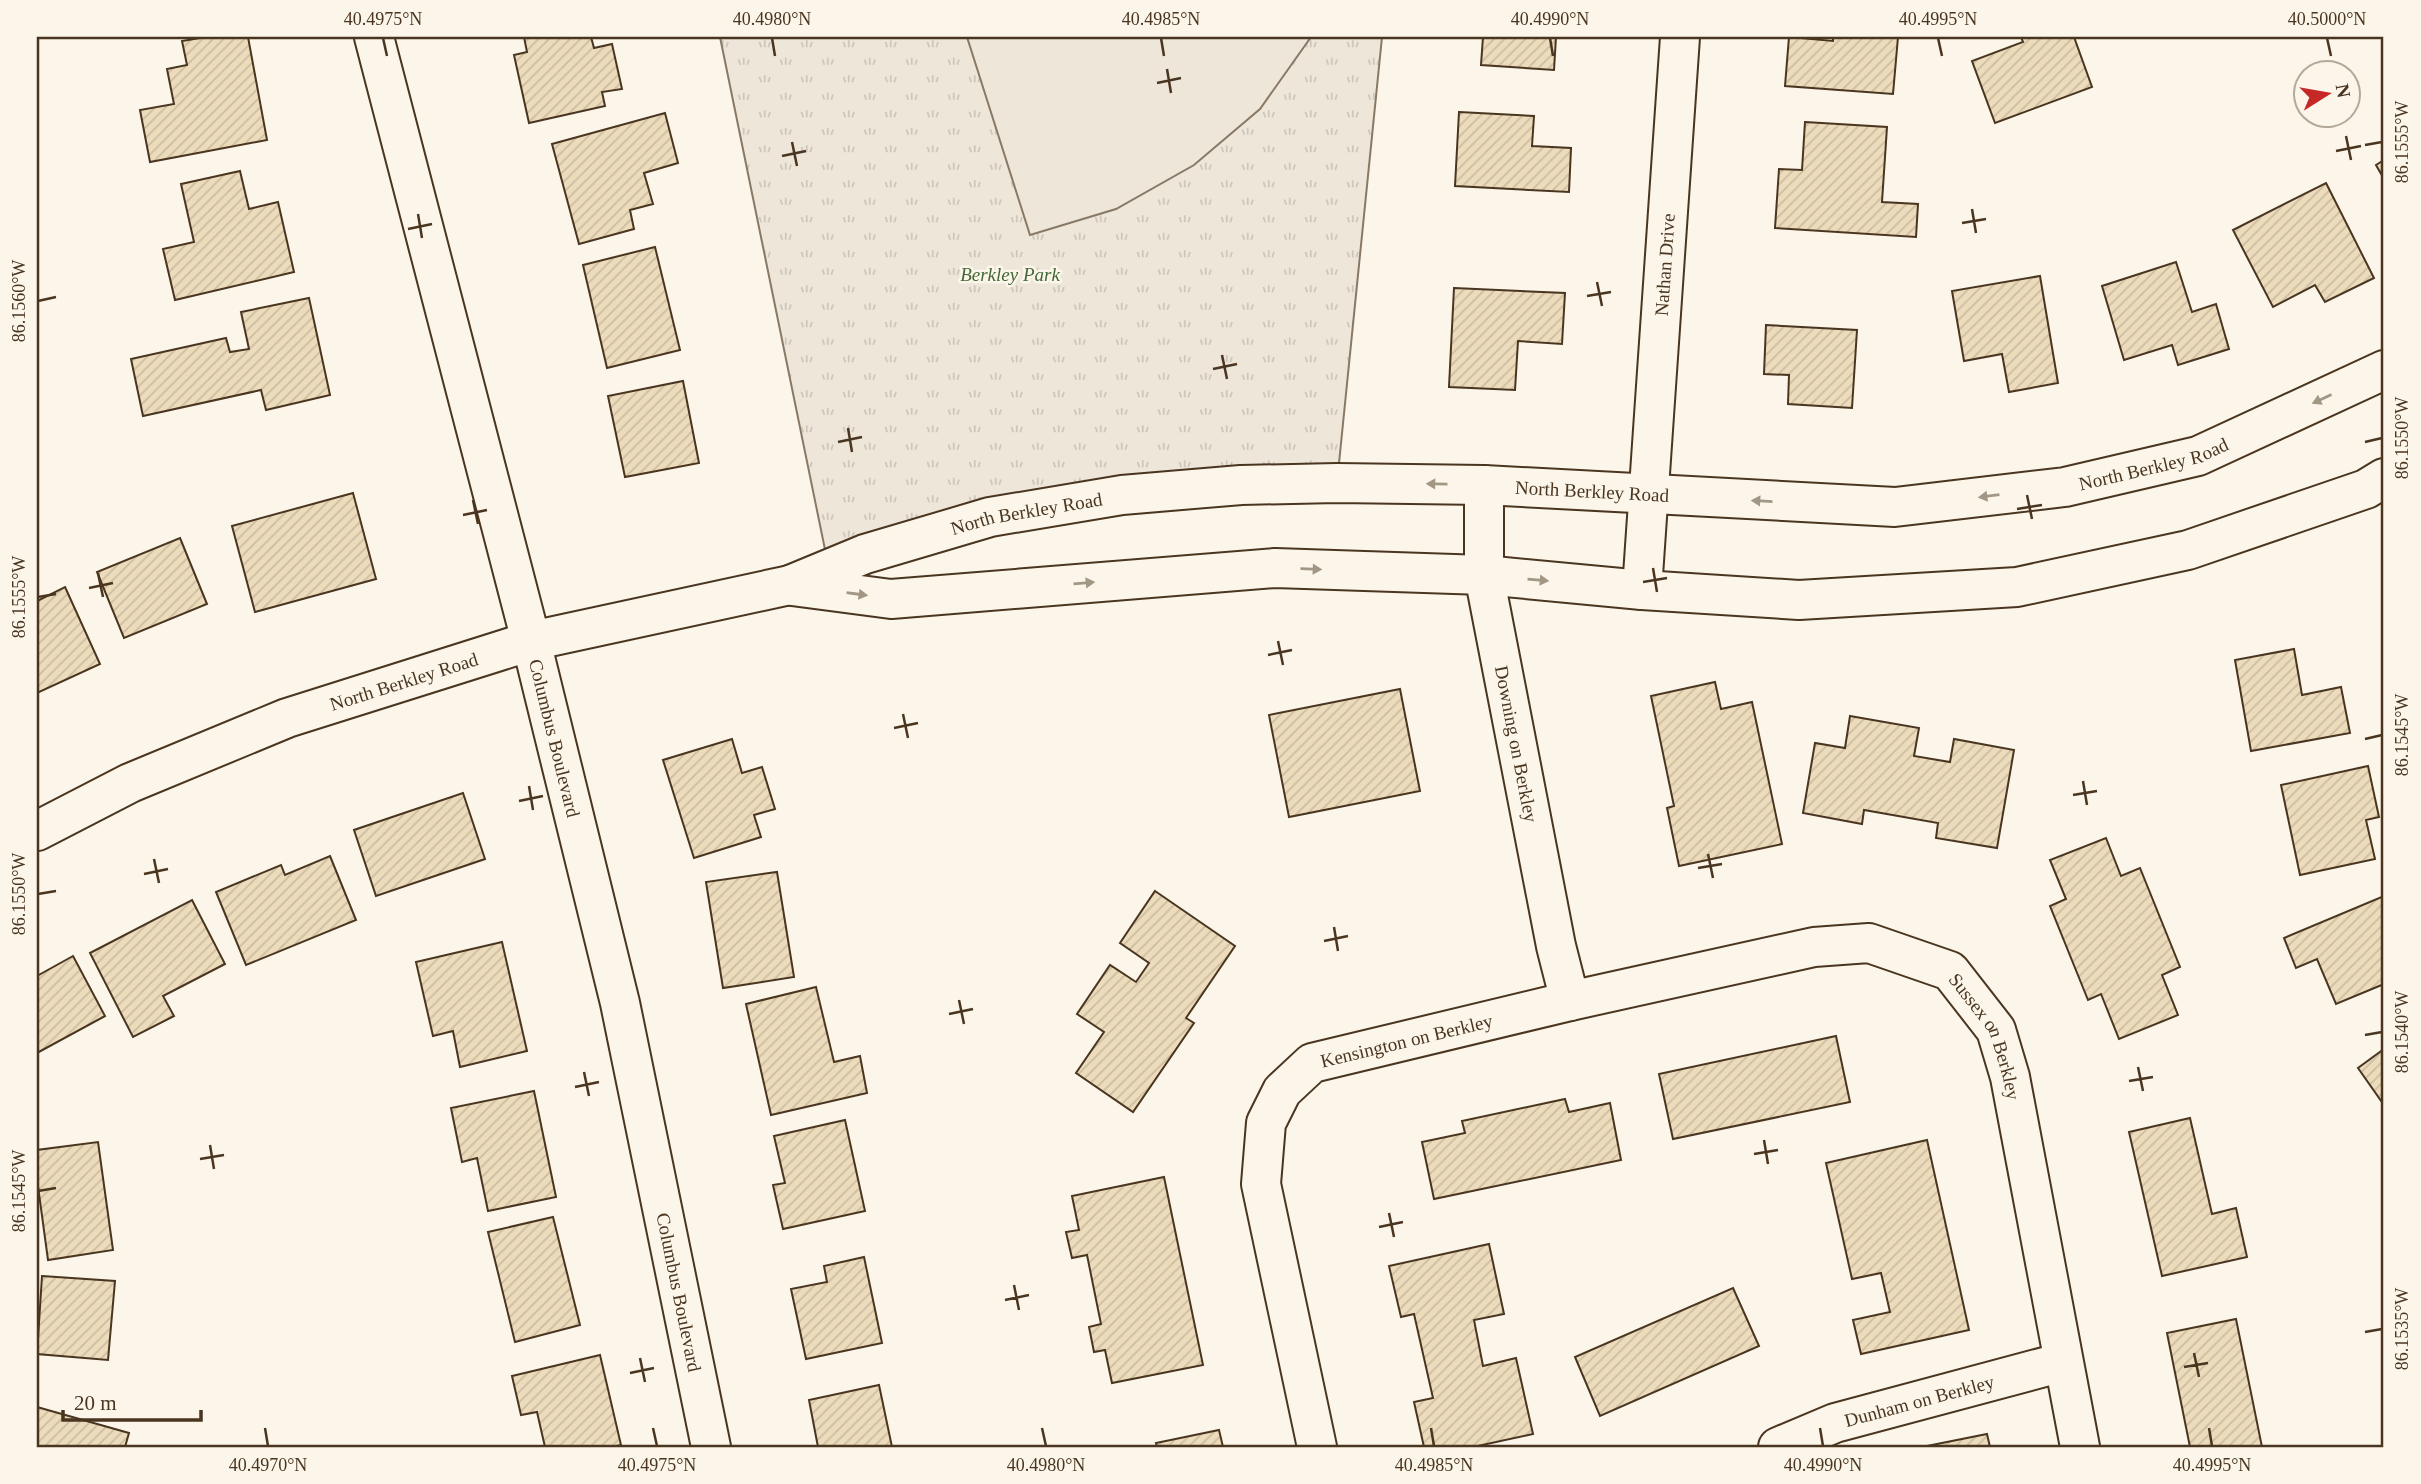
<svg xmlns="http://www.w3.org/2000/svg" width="2421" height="1484" font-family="Georgia,serif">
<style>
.park{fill:url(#park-tufts);stroke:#887966;stroke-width:2}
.pitch{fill:#ede6d9;stroke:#887966;stroke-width:2}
.building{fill:url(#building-hatch);stroke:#4a3520;stroke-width:2}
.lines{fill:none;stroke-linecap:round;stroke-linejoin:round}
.street-casing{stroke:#4a3520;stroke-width:42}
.secondary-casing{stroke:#4a3520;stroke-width:42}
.street{stroke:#fbf6e9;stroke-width:38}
.secondary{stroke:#fbf6e9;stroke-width:38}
.oneway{fill:#a29684}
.ticks{fill:none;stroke:#4a3520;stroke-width:2.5}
.labels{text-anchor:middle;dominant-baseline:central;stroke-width:5;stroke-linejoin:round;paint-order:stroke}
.street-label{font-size:19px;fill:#4a3520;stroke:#fbf6e9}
.park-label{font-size:19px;font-style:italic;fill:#436837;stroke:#fbf6e9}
.neatline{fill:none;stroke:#4a3520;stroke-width:2.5}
.ticks-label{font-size:18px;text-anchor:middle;fill:#4a3520}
</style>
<defs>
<pattern id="park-tufts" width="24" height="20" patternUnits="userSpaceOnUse" patternTransform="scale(1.75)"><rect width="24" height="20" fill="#ede6d9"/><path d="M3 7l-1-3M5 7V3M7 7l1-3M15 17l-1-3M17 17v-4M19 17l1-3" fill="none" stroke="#cdc6ba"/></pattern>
<pattern id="building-hatch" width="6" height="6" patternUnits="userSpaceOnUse" patternTransform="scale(1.75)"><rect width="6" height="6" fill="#ecdcbc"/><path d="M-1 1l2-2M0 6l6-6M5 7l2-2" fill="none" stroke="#ccbda1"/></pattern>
</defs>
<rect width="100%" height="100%" fill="#fbf6e9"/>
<polygon class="park" points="720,37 1382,37 1337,483 1241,485 829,569"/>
<polygon class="pitch" points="967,37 1311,37 1260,109 1194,165 1116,209 1030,235"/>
<g class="building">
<polygon points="206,37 248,37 267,140 150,162 140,110 174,104 167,69 187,65 182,41"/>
<polygon points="524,37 591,37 594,48 612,44 622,89 602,92 605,106 529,123 514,55 527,52"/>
<polygon points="1483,37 1556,37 1554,70 1481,65"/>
<polygon points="1789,37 1833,41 1833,37 1898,37 1893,94 1785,86"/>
<polygon points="2021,37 2074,37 2092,87 1995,123 1972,61 2023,42"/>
<polygon points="1459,112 1534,116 1532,146 1571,148 1569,192 1455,186"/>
<polygon points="665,113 678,163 644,173 653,204 630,210 634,229 579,244 552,144"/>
<polygon points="1805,122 1887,127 1882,202 1918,204 1916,237 1775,228 1779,169 1802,170"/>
<polygon points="2384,160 2384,179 2376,165"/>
<polygon points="240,171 249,209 278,202 294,272 175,300 163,249 194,242 181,184"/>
<polygon points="2326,183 2374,278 2325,302 2315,285 2273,307 2233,230"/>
<polygon points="655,247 680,350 607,368 583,265"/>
<polygon points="2176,262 2192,312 2216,304 2229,349 2178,365 2172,345 2124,360 2102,286"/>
<polygon points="2040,276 2058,383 2009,392 2002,354 1964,361 1952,291"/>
<polygon points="1454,288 1565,293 1562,344 1518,341 1515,390 1449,387"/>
<polygon points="309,298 330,395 266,410 261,390 143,416 131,359 226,338 230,352 249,349 241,312"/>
<polygon points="1766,325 1857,330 1852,408 1788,404 1789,375 1764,374"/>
<polygon points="683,381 699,463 625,477 608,396"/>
<polygon points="353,493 376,579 255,612 232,526"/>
<polygon points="180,538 207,604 124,638 97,572"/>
<polygon points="65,587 100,664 37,693 37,601"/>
<polygon points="2294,649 2302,695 2341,687 2350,733 2251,751 2235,660"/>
<polygon points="1715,682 1721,709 1752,702 1782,844 1679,866 1667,808 1674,806 1651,696"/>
<polygon points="1400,689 1420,791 1289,817 1269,715"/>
<polygon points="1850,716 1919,728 1914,756 1950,762 1954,739 2014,750 1997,848 1936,838 1938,823 1864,810 1862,824 1803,813 1815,743 1845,748"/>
<polygon points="732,739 742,773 762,767 775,809 754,815 761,837 694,858 663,760"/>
<polygon points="2368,766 2379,817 2366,820 2375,859 2300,875 2281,785"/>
<polygon points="463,793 485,859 376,896 354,830"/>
<polygon points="2106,838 2121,876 2140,868 2180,967 2162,975 2178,1015 2119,1039 2101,994 2088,1000 2050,906 2066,899 2050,860"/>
<polygon points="330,856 356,920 246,965 216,892 281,865 285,875"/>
<polygon points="777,872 794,977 723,988 706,882"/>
<polygon points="1155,891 1235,946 1186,1018 1194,1023 1133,1112 1076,1073 1104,1032 1077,1014 1110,965 1136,982 1149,963 1120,943"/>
<polygon points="2384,896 2384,984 2336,1004 2317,959 2296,968 2284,938"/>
<polygon points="192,900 225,964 163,996 174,1016 133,1037 90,953"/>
<polygon points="502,942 527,1051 460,1067 453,1031 433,1036 416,962"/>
<polygon points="73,956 105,1016 37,1053 37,976"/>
<polygon points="816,987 834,1062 860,1056 867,1093 771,1115 746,1004"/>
<polygon points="1836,1036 1850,1102 1673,1139 1659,1074"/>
<polygon points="2384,1049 2384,1105 2358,1068"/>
<polygon points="534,1091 556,1197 488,1211 477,1158 462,1162 451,1108"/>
<polygon points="1565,1099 1569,1112 1610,1103 1621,1160 1434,1199 1422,1142 1465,1133 1462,1121"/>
<polygon points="2190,1118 2212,1214 2236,1208 2247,1257 2162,1276 2129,1132"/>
<polygon points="845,1120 865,1211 783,1229 773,1185 785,1183 774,1136"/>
<polygon points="1927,1140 1969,1330 1861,1354 1853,1320 1890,1312 1881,1273 1852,1279 1826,1163"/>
<polygon points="98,1142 113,1250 48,1260 37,1179 37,1150"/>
<polygon points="1164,1177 1203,1365 1112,1383 1105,1350 1094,1352 1089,1327 1101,1324 1087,1255 1072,1258 1066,1232 1079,1230 1072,1196"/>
<polygon points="553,1217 580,1325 515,1342 488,1232"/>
<polygon points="1489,1244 1504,1314 1474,1320 1483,1366 1516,1358 1533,1434 1473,1447 1424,1447 1414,1402 1433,1398 1414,1314 1401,1317 1389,1266"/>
<polygon points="864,1257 882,1343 806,1359 791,1289 827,1282 824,1266"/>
<polygon points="42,1276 115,1281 108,1360 37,1354"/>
<polygon points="1733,1288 1759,1346 1600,1416 1575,1357"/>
<polygon points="2236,1319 2262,1447 2190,1447 2167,1333"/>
<polygon points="600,1355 621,1445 612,1447 545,1447 537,1412 521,1415 512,1376"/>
<polygon points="879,1385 892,1447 818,1447 809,1400"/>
<polygon points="37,1407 129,1433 125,1447 37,1447"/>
<polygon points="1219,1430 1223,1447 1157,1447 1156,1443"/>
<polygon points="1987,1434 1990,1447 1922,1447"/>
</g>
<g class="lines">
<defs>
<g id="street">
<path id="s1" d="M374,37L531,641L620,1003L711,1447"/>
<path id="s2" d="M1484,485V575L1556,946L1570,1001"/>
<path id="s3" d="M790,585L865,554L990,517L1122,495L1241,485L1337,483L1484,485L1895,507L2065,487L2198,456L2384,370"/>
<polyline points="792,586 891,599 1275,568 1484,575 1642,590 1799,600 2017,587 2188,550 2366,489 2384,478"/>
<path id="s4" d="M1642,590L1680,37"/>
<path id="s5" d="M1317,1447L1261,1184L1266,1123L1282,1091L1312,1063L1570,1001L1814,947L1869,943L1950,971L1996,1030L2010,1077L2080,1447"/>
<path id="s6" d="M1778,1447L1835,1423L2063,1362"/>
</g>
<g id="secondary">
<path id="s7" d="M37,831L130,783L287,718L531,641L790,585"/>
</g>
</defs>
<use href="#street" class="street-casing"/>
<use href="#secondary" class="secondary-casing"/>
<use href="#street" class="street"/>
<use href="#secondary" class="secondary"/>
</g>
<defs><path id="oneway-solid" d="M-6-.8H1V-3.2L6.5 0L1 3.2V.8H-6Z" transform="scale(1.75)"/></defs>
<g class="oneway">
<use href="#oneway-solid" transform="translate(2322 399) rotate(155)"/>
<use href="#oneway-solid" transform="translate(1437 484) rotate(-179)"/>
<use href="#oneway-solid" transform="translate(1989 496) rotate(173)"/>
<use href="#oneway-solid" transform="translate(1762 501) rotate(-177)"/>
<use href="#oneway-solid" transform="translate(1311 569) rotate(2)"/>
<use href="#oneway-solid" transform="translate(1538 580) rotate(5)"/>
<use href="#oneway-solid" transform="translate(1084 583) rotate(-5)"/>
<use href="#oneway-solid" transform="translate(857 594) rotate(8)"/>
</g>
<path class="ticks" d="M383,38L387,56M772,38L775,56M1161,38L1164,56M1550,38L1553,56M1938,38L1942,56M2327,38L2331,56M1167,69L1171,93M1157,83L1181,78M2346,136L2351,160M792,142L797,166M2365,145L2382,142M2336,151L2361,146M782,156L806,151M1972,209L1976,233M418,214L422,238M1962,223L1986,219M408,229L432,224M1597,282L1602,306M1587,296L1611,292M38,301L56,297M1222,355L1227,379M1213,369L1237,364M848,428L852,452M838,442L862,437M2365,442L2382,438M2027,495L2032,519M473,500L478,524M2017,509L2042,505M463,515L487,510M1653,568L1657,592M98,573L103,597M1643,582L1667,578M89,588L113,583M38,597L56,594M1278,641L1283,665M1268,655L1292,650M903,714L908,738M894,728L918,723M2365,739L2382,735M2083,781L2087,805M529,786L533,810M2073,795L2097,791M519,801L543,796M1708,854L1713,878M154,859L159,883M1698,868L1722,864M144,874L168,869M38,894L56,891M1334,927L1338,951M1324,941L1348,936M959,1000L964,1024M949,1014L973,1009M2365,1035L2382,1032M2138,1067L2143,1091M584,1072L589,1096M2129,1081L2153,1077M575,1087L599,1082M1764,1140L1768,1164M210,1145L214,1169M1754,1154L1778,1150M200,1159L224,1155M38,1191L56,1188M1389,1213L1394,1237M1379,1227L1403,1222M1014,1285L1019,1310M1005,1300L1029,1295M2365,1332L2382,1329M2194,1353L2199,1377M640,1358L645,1382M2184,1367L2208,1363M630,1373L654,1368M265,1428L268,1446M653,1428L657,1446M1042,1428L1046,1446M1431,1428L1434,1446M1820,1428L1823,1446M2209,1428L2212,1446"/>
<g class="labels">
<g class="street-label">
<text stroke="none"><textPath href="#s4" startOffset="326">Nathan Drive</textPath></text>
<text stroke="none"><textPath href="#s3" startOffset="1382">North Berkley Road</textPath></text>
<text stroke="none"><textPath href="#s3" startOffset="816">North Berkley Road</textPath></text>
<text stroke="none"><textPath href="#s3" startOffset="248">North Berkley Road</textPath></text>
<text stroke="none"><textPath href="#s7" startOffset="397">North Berkley Road</textPath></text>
<text stroke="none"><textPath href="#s1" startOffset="724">Columbus Boulevard</textPath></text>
<text stroke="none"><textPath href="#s2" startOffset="262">Downing on Berkley</textPath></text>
<text stroke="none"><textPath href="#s5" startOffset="1139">Sussex on Berkley</textPath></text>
<text stroke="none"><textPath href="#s5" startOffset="504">Kensington on Berkley</textPath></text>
<text stroke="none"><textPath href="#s1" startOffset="1292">Columbus Boulevard</textPath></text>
<text stroke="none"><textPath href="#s6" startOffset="149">Dunham on Berkley</textPath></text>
</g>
<g class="park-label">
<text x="1010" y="274">Berkley Park</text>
</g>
</g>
<rect width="2421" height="1484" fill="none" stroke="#fbf6e9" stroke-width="77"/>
<g transform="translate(2327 94) rotate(79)"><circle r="33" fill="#fbf6e9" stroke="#b4a999" stroke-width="2"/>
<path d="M0-5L12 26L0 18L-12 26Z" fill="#c62828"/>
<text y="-10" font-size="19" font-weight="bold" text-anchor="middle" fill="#4a3520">N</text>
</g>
<path d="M63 1410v10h138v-10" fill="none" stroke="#4a3520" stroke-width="3.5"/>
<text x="74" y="1410" font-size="21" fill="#4a3520" stroke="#fbf6e9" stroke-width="5" paint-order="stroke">20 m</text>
<rect x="38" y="38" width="2344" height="1408" class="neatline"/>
<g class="ticks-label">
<text x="383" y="25">40.4975°N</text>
<text x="772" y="25">40.4980°N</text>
<text x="1161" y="25">40.4985°N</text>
<text x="1550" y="25">40.4990°N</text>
<text x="1938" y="25">40.4995°N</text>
<text x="2327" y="25">40.5000°N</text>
<text transform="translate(2402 142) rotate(-90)" y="6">86.1555°W</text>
<text transform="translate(19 301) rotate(-90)" y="6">86.1560°W</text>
<text transform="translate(2402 438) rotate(-90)" y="6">86.1550°W</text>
<text transform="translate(19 597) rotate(-90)" y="6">86.1555°W</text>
<text transform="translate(2402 735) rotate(-90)" y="6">86.1545°W</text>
<text transform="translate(19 894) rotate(-90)" y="6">86.1550°W</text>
<text transform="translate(2402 1032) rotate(-90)" y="6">86.1540°W</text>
<text transform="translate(19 1191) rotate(-90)" y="6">86.1545°W</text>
<text transform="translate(2402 1329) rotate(-90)" y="6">86.1535°W</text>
<text x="268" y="1471">40.4970°N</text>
<text x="657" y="1471">40.4975°N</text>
<text x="1046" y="1471">40.4980°N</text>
<text x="1434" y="1471">40.4985°N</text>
<text x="1823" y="1471">40.4990°N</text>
<text x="2212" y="1471">40.4995°N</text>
</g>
</svg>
